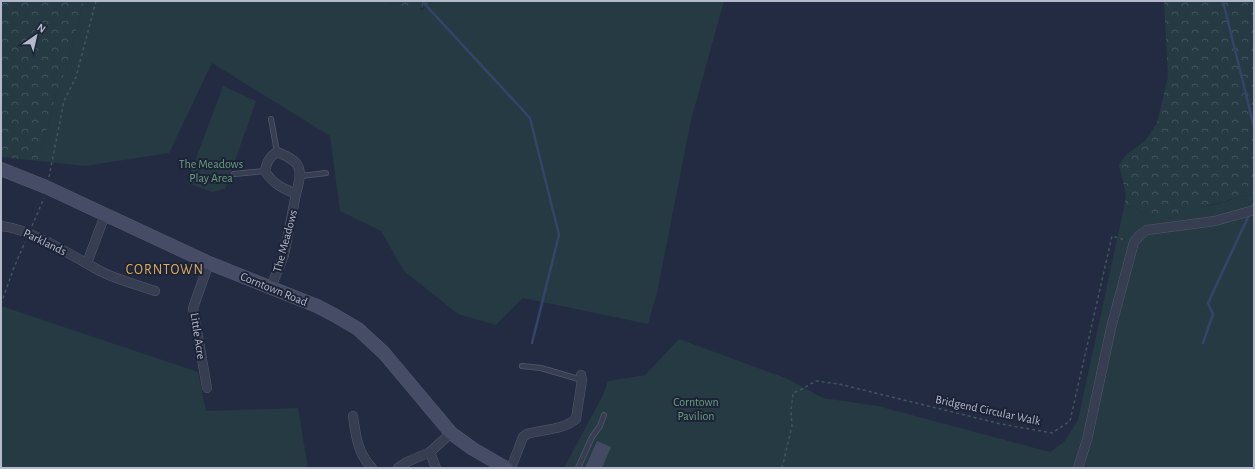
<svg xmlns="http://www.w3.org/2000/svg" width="1255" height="469" font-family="'Alegreya Sans',sans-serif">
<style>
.green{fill:#263a43}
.forest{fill:url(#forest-crowns)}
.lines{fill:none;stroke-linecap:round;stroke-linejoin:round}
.stream{stroke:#36436a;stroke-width:2.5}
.building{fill:#424a64}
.service-casing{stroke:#53596c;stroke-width:6}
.minor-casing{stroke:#53596c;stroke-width:10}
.secondary-casing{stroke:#53596c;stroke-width:14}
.path{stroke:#41565d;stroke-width:1.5;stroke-dasharray:3 3;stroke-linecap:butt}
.service{stroke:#383e52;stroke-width:4.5}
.minor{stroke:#383e52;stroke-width:9}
.secondary{stroke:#464c65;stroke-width:13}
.labels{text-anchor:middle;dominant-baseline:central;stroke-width:4;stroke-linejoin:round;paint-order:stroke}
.park-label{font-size:12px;fill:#6a9f7f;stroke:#1d2337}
.street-label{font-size:12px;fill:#b5b9cc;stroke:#1d2337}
.quarter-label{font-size:14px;letter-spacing:1px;fill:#ddac5e;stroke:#1d2337}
</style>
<defs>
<pattern id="forest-crowns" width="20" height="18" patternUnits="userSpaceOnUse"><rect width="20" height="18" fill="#263a43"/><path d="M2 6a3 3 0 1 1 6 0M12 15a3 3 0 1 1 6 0" fill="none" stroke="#43545d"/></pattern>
</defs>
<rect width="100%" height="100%" fill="#232b42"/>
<g class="green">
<polygon points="84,1 388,1 392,5 422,10 432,1 724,1 691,120 657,293 648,324 523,298 496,325 458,314 404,271 381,231 340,211 330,136 212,63 169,153 85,166 38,161 56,95 66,70"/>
<polygon points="223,86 256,101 225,189 212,192 187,183"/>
<polygon points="1254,193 1254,468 564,468 603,395 608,381 645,375 679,339 788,379 823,398 878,406 1050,452 1064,442 1078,420 1124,207 1135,206 1142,214 1209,206"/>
<polygon points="1,306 198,372 206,411 298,408 308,468 1,468"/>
</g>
<g class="forest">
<polygon points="1,1 84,1 66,70 56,95 38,161 1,157"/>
<path d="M388,1H432C415,15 405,17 388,1Z"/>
<path d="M1164,1H1254V193L1158,219C1147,219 1142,214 1135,206L1124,207L1126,195L1119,165L1126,155L1145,141L1157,123L1168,77Z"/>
</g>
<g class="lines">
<g class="stream">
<polyline points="422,1 530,118 559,235 532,343"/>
<polyline points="1223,1 1254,127"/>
<polyline points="1252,208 1254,203"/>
<polyline points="1203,343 1213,314 1208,303 1249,215"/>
</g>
</g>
<polygon class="building" points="597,441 611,447 602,468 585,468"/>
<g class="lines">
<defs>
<g id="service">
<polyline points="271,119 277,152"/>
<polyline points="234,174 265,171"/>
<polyline points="301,176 326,173"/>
<polyline points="522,366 541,368 582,380"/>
<polyline points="578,468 592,437 600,426 604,415"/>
</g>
<g id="minor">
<path d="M1,226C32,229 74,257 102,272C118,280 138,285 155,291"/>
<polyline points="87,263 105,215"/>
<path d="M271,287L284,255L296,194C282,188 273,184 265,171C267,162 269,157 277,152C302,162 303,168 296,194"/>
<polyline points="207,388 193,308 209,263"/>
<path d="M353,416C356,436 357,452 372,468"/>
<polyline points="430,452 436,468"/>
<polyline points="398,468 407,462 430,452 451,433"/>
<path d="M511,468L523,437L527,434C544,429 563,430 576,419L582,380L581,375"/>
<polyline points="1078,468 1087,440 1111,328 1134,242 1140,235 1147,230 1215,221 1254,210"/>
</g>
<polyline id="secondary" points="1,169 46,187 209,263 317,306 336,316 358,329 384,353 451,433 473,449 506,468"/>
</defs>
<use href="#service" class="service-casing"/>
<use href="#minor" class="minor-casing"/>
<use href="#secondary" class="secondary-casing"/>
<g class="path">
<polyline points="49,177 64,101 76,77 96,1"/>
<polyline points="32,226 44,198"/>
<polyline points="1,304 13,270 25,242"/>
<polyline points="782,468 792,426 791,410 793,393 802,389 816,381 839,384 1001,424 1052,433 1070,421 1112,236 1125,240"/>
</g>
<use href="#service" class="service"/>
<use href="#minor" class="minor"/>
<use href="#secondary" class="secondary"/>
</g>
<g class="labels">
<g class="park-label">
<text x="211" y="164">The Meadows<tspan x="211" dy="14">Play Area</tspan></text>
<text x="696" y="402">Corntown<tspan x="696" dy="14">Pavilion</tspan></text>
</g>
<g class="street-label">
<text transform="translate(285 241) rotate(-75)">The Meadows</text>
<text transform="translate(45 242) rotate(26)">Parklands</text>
<text transform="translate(274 289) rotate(22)">Corntown Road</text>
<text transform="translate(198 336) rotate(81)">Little Acre</text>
<text transform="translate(988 410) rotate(12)">Bridgend Circular Walk</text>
</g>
<g class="quarter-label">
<text x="165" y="270">CORNTOWN</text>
</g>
</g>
<rect width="1255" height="469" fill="none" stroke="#b5b9cc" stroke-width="4"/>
<g transform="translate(36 36) rotate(34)" stroke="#1d2337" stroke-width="3" paint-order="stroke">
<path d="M0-3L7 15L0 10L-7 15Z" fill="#b5b9cc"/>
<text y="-6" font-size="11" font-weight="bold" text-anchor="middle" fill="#b5b9cc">N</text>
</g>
</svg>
